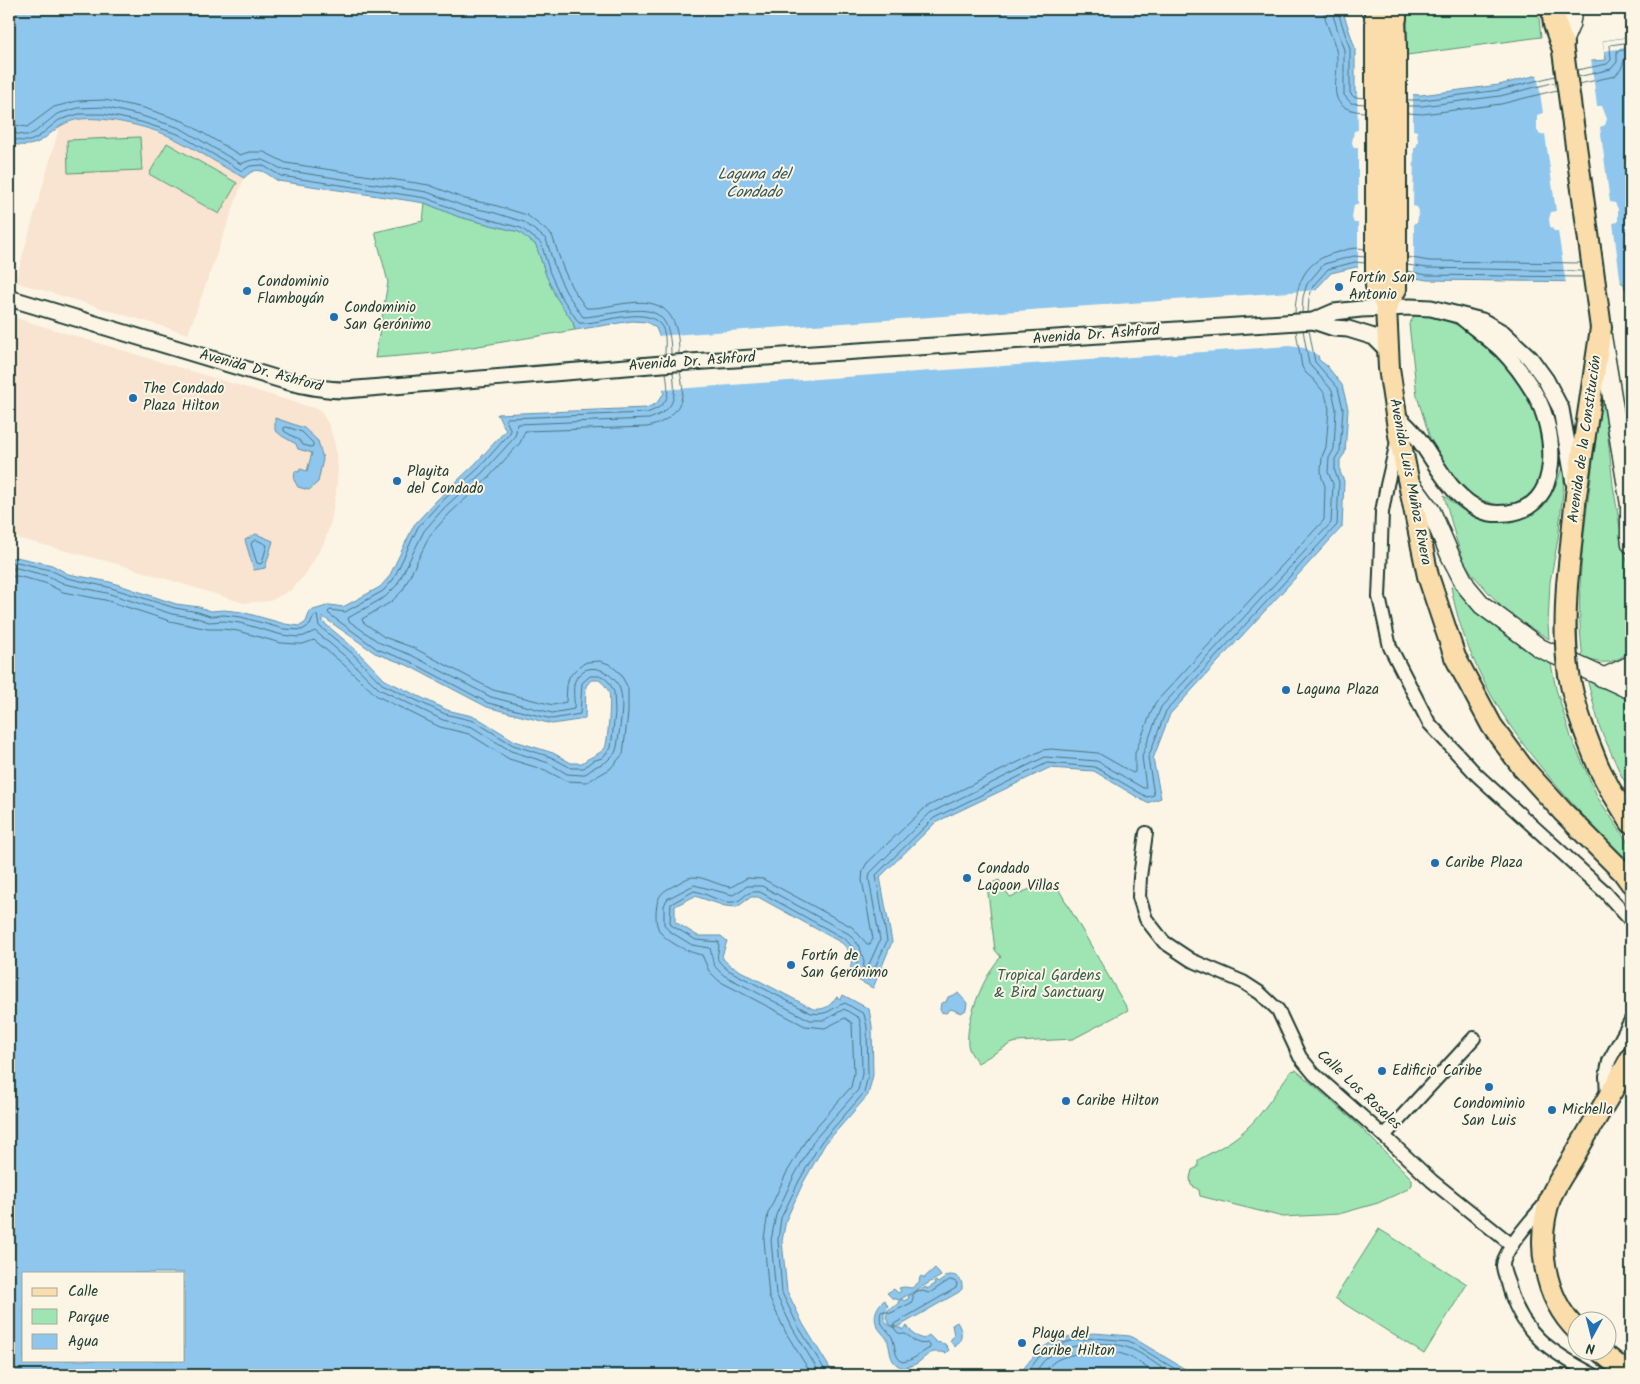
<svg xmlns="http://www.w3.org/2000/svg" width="1640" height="1384" font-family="Kalam,sans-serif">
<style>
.built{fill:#f8e4d0}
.green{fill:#9ee5b3;stroke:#5e9174}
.water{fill:#8fc6ed;stroke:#628fa3;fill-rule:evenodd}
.pier{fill:#fcf5e5}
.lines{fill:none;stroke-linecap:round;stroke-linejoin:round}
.shore{stroke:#4c747e;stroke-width:1}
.minor-casing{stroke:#1f3d34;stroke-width:16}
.tertiary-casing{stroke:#1f3d34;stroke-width:19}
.secondary-casing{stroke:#1f3d34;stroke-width:21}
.primary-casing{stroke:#1f3d34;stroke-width:24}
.motorway-casing{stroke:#1f3d34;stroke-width:26}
.minor{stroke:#fcf5e5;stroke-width:12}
.tertiary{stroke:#fcf5e5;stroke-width:15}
.secondary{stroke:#fcf5e5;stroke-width:18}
.primary{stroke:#fbddab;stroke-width:20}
.motorway{stroke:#fbddab;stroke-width:22}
.primary-bridge-casing{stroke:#1f3d34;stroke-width:24;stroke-linecap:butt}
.primary-bridge{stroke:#fbddab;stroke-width:20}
.poi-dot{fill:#1f6fb2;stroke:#fcf5e5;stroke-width:2}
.labels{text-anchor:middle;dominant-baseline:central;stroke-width:4;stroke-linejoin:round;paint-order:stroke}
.poi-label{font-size:15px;fill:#1f3d34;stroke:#fcf5e5;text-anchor:start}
.street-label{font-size:15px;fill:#1f3d34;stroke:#fcf5e5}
.park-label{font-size:15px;fill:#385f4d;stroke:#fcf5e5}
.water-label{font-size:16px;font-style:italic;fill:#355859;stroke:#fcf5e5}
</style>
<rect width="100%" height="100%" fill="#fcf5e5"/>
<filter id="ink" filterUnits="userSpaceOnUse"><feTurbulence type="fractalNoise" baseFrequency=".02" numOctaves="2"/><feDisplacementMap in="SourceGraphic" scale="10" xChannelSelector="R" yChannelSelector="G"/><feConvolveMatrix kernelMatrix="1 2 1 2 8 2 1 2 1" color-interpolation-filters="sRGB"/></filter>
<g filter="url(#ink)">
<g class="built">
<polygon points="102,118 139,127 176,139 244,178 188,334 15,282 60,125 80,119"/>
<polygon points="9,316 320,410 329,425 335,445 338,469 336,493 331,521 324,543 305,575 291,590 270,601 244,603 121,565 9,536"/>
</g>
<g class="green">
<polygon points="1407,9 1538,9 1541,37 1407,55"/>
<polygon points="140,137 142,170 68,173 67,140"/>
<polygon points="167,143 237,183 219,214 149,174"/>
<polygon points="425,203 459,217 519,232 536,245 546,275 556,297 573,322 575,330 436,353 375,358 388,282 375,232 423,221"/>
<polygon points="1415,315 1427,316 1446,320 1472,332 1498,350 1535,407 1541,428 1544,463 1537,488 1528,497 1516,504 1500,506 1476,498 1454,477 1430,438 1417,396 1409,324"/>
<path d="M1604,400L1613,485L1624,551L1631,572V651C1612,664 1605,665 1583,658C1576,608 1581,558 1587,508C1592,472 1596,437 1601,401Z"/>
<path d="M1561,470L1565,471L1558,539L1550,582L1548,624L1549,639L1508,614L1473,575L1464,561L1456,539L1444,495C1455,505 1468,516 1483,520C1521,530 1552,507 1561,470Z"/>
<path d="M1453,586L1550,659L1556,689L1571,737L1598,798L1631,847V865C1553,786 1472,701 1451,587Z"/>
<polygon points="1587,679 1631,699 1631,791 1622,777 1600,728"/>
<path d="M999,880L1010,897L1048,882L1059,890L1128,1010L1073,1039L1017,1042L1010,1044L978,1063C975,1059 971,1054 969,1049C962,1027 985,972 1001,957L995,950L987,885Z"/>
<path d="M1296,1070L1355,1122L1412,1179V1185L1408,1189L1378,1203L1339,1214L1283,1217L1200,1196L1199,1190L1191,1185L1190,1178L1192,1170L1198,1167V1160C1214,1151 1231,1143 1245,1130C1263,1114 1276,1091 1291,1071Z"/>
<polygon points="1379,1229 1467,1284 1424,1354 1335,1298"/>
</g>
<g class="water">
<path d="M9,9H1342L1355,48V92L1421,95L1499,85L1592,61L1606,60L1603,41L1631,37V289H1625L1624,284L1616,280L1594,282L1427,280L1356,267L1331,273L1317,288L1314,299L1313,321L1319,360L1327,366L1342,385L1348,409L1345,453L1340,460V472L1344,481L1342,527L1170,714L1153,759L1161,798L1147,803L1094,771L1049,768L936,822L880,877L892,942L873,988L852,977V974L849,973C854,960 851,952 842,943L758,897H751L737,907L725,906L695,896L675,906V922L698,936H721L727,941L722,956L724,960L731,966L813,1009C824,1010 830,1007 836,997L841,999L843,995L869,1009L872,1026L873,1075L868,1095L825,1144L803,1183L786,1220L782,1241L787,1291L803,1324L834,1375H9V559L16,557L52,565L68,574L110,582L176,604L199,607L211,611L224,610L242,612L285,624L300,626L306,622L310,611L330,605L343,607L380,587L389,577L414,525L436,501L475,464L506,430L497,414L646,408L656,404L664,393L660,364V338L656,328L647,322L632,321L575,330L573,322L556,297L546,275L536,245L519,232L459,217L425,203L278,181C264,172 258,164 244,178C221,166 200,151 177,140C155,128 106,116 81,119C46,123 48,154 9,143ZM323,617L375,653L407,665L487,707L552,724L585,719L586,686L591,680H599C603,683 607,687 609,692C611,699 608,742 605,748C599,755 589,757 582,763H571L553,753L515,741L476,717L447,710L385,680L355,649L323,622ZM24,1273H184V1360H24Z"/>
<polygon points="275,418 304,428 318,441 323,459 318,482 309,490 298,487 294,480 295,471 299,472 300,469 307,471 312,453 298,449 296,444 282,436 275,430"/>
<polygon points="256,534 273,541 265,568 254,570 245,540"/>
<polygon points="958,993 967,1003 966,1010 961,1013 951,1009 946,1013 941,1012 940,1009 941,1003 946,1002 948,997"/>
<polygon points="935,1268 941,1276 899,1300 892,1298 887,1293 894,1289 898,1293 901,1291 899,1288 904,1287 912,1288 919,1282 920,1277 922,1276 924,1278"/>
<path d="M950,1275C958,1275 963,1280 962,1289L959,1292L903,1324L897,1327L890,1325L886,1317L888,1310L898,1304V1302L902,1299L904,1301L909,1298L908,1296L926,1287L927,1289L935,1284L934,1282L936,1281L938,1283L945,1278V1276Z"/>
<path d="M885,1300L888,1307C878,1317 888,1329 901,1328L902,1330L907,1326L914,1335L923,1339L929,1335L936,1342L945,1344L949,1350L946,1353C931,1350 930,1353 920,1361C916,1365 909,1366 904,1368C889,1364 891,1353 888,1342C887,1337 882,1334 879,1329C872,1320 875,1306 885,1300Z"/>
<path d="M957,1322C963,1331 963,1340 955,1347L950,1341L954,1335L952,1325Z"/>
<path d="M1094,1333L1130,1336L1195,1375H1019C1043,1341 1053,1338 1094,1333Z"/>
</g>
<g class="pier">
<polygon points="1631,37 1631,47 1604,51 1603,41"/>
<polygon points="1591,59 1597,106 1602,106 1607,119 1605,125 1600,127 1610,202 1615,203 1618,209 1618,222 1613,223 1621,285 1615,283 1594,284 1566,284 1558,231 1554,231 1550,226 1549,219 1551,212 1556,211 1545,134 1540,135 1537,130 1537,115 1543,113 1537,73"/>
<polygon points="1357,90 1413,92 1413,130 1417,131 1418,142 1416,147 1414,148 1413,206 1417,207 1419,211 1417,223 1414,223 1414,280 1358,269 1358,223 1354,223 1352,218 1354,205 1358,205 1358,148 1354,148 1352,143 1354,131 1358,130"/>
<polygon points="1319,290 1317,299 1315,321 1321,357 1305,348 1289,346 661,390 658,364 657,336"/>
</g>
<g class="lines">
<g class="shore">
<path d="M1324,9C1324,23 1333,36 1336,50C1342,78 1319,110 1365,112"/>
<polyline points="1331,9 1344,50 1344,95 1351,103 1365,104"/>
<polyline points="1337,9 1350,49 1350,93 1354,97 1365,98"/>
<polyline points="1577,70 1607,64 1611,60 1610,45 1631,42"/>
<polyline points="1578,77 1611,69 1617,62 1617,51 1631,49"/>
<polyline points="1579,84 1615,76 1621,69 1625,58 1631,56"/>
<polyline points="1407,100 1422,100 1500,90 1555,76"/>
<polyline points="1407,106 1422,106 1500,96 1556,82"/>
<polyline points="1407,113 1423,114 1501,104 1557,90"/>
<path d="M9,124L27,127L54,107L77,101L105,100L144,108L183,121L240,155L249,152H264L286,163L429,185L465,199L494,205L527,215L552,235L563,268L572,288L586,308C600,309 615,304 629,303C668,298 679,319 679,354"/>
<path d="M9,132L23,135H29L35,132L57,114L78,108L104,107L142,116L180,128L241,164C260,155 266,161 283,170L427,192L463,206L492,212L524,222L546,239L556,271L566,292L583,317C590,317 598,315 606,314C647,308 671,303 671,355"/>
<path d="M9,138L22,141H30L38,137L59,120L79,114H103L141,122L178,134L242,171L250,166L262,165L281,176L426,198L461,212L521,228L541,243L550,273L560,295L579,323C600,325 643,305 660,324C667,332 665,345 665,355"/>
<polyline points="1407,257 1429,261 1581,263"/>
<polyline points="1407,265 1428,268 1582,271"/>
<polyline points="1407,271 1427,275 1583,277"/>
<path d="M1295,313C1296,282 1305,260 1338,252C1347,249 1355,247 1365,249"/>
<polyline points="1302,313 1303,297 1307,284 1324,264 1354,256 1365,257"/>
<polyline points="1308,313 1309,298 1313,286 1328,269 1355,262 1365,263"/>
<polygon points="287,427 302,432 313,443 313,446 311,447 303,445 299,440 284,431 284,428"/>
<polygon points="257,540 267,545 262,563 260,564 257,563 251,544 252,542"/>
<path d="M9,563L17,562L50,570L67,578L108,587L175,608L198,612L210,616L224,615L241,617L284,629L302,630L310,625L314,616L317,615L319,626L352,653L382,684L445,714L474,721L513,745L551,757L571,768H584L592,761L602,758L611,748L615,713L614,692L609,682L602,676H590L582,683L580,714L552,719L488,703L409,661L377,649L329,614L328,612L330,610L345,612L383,591L393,580L418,527L439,504L479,468L510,433V429L506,420L507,418L647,413C671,404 669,395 666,372"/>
<path d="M9,570L17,568L48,576L65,584L107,593L172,614L197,618L209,622L224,621L240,623L282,635L298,637L304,636L315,631L347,658L379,689L443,720L472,727L511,751L549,763L567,774L582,775L587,773L595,767L606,762L615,753L617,747C619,733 625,702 620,689C613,670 585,658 575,681C572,689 575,700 574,709L552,713L491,697L411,655L380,643L349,621L348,618L385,597L397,585L424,531L444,508L483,472L514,438L516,433L517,424L649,419C676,409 676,398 673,372"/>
<path d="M9,577L17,576L45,583L63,592L105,600L170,621L208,629H223L238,631L281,643L297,644H303L314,640L342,663L377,696L440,727L469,734L509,759L545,770L566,781L587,782L610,769L623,754L628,713V688L620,673L609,664L600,661L587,662L579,666L569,677L567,685L566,702L553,705L493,690L414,648L384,637L363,622L362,619L391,602L403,590L430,535L449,514L489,477L520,443L525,431L647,427C663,424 679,413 682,396C684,388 681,379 680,371"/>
<path d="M950,1280L954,1281L957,1283L956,1288L894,1324V1328L897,1332C899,1334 902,1333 905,1334C913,1337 914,1346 928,1343L930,1345V1348C920,1353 913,1361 902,1362C894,1356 896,1349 893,1340C890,1329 877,1326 881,1312L884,1311L891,1313L911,1303L913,1299V1293L918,1290L929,1293Z"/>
<path d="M812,1375L786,1333L769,1297L764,1239L768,1213L786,1174L809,1135L851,1087L854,1073L852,1023L845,1018L825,1028L805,1026L719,981L709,971L702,955C690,953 663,941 658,928C656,923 656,918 656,913C657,895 661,892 677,884C682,881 688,877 694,877C705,877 719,886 731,887L747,878L763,879L852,927L867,944H870L873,939L862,880L863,870L867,863L926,807L1043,750L1051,749L1098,753L1133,773L1135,772V753L1155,703L1324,520L1325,486L1322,478L1321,471L1322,457L1326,447L1329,409L1325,394L1314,380L1306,373L1302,367L1296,331"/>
<path d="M821,1375L793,1329L776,1294L771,1240L776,1215L793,1178L815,1139L858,1090L862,1074L861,1027L859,1018L844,1009L825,1020H810L725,976C711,965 714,964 710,948L692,945L669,931L664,924V906L667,899L694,885L733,895L747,886H762L849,934L860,947L864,962L863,969L866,971L880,940L869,879L870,873L930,813L1045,757L1097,761L1143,788H1146L1142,756L1161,707L1331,523L1333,484L1328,472L1329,458L1334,449L1336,409L1332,390L1309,364L1303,330"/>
<path d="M828,1375L798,1326L782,1293L778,1240L781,1218L799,1181L821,1142L864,1093L868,1075L867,1027L864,1014L845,1003C830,1008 830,1016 811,1013L728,970C712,957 719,958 719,942L696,940L671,925L670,921L671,904L694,891C707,893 721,904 734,902C745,900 744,890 760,892L845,939C852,946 859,954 857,965C856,973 855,966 857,974L869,980L887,941L876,875L934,818L1047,763L1095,767L1147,797L1154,795L1148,758L1166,711L1337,525L1339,482L1335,472V459L1340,451L1343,409L1338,388L1315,362L1309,330"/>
<polyline points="1025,1375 1038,1358 1053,1346 1074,1340 1094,1338 1129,1341 1185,1375"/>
<path d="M1033,1375C1038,1369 1042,1362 1048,1357C1064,1344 1107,1340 1126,1347C1142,1352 1159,1367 1173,1375"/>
<path d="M1042,1375C1047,1369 1052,1362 1059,1359C1075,1352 1108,1348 1125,1355C1137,1359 1147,1369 1158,1375"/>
</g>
<defs>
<g id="minor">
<polyline points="1397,442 1387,485 1382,512 1380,573 1379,597 1390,647 1429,723 1477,775 1605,892 1631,921"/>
<polyline points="1146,833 1140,877 1139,897 1146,919 1164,942 1191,960 1243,982 1260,993 1278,1010 1300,1057 1314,1074 1384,1136 1432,1181 1512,1245"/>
<polyline points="1607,1097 1606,1076 1609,1061 1631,1020"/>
<polyline points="1384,1136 1474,1038"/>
<path d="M1547,1202C1536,1214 1504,1249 1503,1265C1503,1270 1506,1278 1508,1283C1520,1333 1552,1353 1594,1375"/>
</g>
<g id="tertiary">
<path d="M9,298L285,381C305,386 325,390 345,390L675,363L1313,321L1334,312L1361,309L1410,307L1431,308L1482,321L1503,333L1530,358L1546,380L1561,409L1574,483"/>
<polyline points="1313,321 1334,328 1348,329 1374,337 1388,351"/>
<path d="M1397,416C1405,424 1414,432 1420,441C1437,464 1449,492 1475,507C1486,514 1495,514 1508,513C1564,507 1556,430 1535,394C1526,379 1514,362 1501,349C1489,338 1475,328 1463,318"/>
</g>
<g id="secondary">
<polyline points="1562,44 1570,25 1573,9"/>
<polyline points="1602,336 1631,511"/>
<polyline points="1409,481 1431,511 1450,555 1466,586 1482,605 1540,648 1631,690"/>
<polyline points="1630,507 1630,536 1631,544"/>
<polyline points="1603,678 1631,665"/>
</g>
<g id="primary">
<polyline points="1392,9 1395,18 1396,47 1396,289 1386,307 1389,368 1399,435 1428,576 1455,657 1492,726 1523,768 1563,812 1623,872 1631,883"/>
<polyline points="1376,18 1376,286 1386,307"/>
<polyline points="1562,44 1601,328 1576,495 1567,585"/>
<polyline points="1599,768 1610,789 1631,823"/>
<path d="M1578,1331C1543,1298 1535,1240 1551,1196C1557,1182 1568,1167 1576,1153C1594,1121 1613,1090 1631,1058"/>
<polyline points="1601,1352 1630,1375"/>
</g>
<g id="motorway">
<polyline points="1376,9 1376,18"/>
<polyline points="1395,9 1395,18"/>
<polyline points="1553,9 1555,24 1562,44"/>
</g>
</defs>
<use href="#minor" class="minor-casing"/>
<use href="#tertiary" class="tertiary-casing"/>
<use href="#secondary" class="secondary-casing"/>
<use href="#primary" class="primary-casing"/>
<use href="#motorway" class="motorway-casing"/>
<use href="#minor" class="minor"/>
<use href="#tertiary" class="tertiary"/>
<use href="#secondary" class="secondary"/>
<use href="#primary" class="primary"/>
<use href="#motorway" class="motorway"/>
<defs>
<path id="primary-bridge" d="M1567,585C1565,618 1564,653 1571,685C1577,714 1588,741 1599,768"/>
</defs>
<use href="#primary-bridge" class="primary-bridge-casing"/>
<use href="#primary-bridge" class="primary-bridge"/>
</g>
</g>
<g class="poi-dot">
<circle cx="1339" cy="287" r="5"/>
<circle cx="247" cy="291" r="5"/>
<circle cx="334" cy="317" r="5"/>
<circle cx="133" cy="398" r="5"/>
<circle cx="397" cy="481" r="5"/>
<circle cx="1286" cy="690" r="5"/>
<circle cx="1435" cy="863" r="5"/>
<circle cx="967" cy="878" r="5"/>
<circle cx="791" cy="965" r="5"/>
<circle cx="1382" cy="1071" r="5"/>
<circle cx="1489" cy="1087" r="5"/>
<circle cx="1066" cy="1101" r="5"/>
<circle cx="1552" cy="1110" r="5"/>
<circle cx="1022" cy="1343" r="5"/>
</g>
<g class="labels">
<g class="poi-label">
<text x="1349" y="278">Fortín San<tspan x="1349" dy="17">Antonio</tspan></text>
<text x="257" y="282">Condominio<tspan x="257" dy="17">Flamboyán</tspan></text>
<text x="344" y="308">Condominio<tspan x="344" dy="17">San Gerónimo</tspan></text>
<text x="143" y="389">The Condado<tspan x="143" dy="17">Plaza Hilton</tspan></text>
<text x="407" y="472">Playita<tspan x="407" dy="17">del Condado</tspan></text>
<text x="1296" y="690">Laguna Plaza</text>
<text x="1445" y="863">Caribe Plaza</text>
<text x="977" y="869">Condado<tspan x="977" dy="17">Lagoon Villas</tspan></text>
<text x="801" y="956">Fortín de<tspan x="801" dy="17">San Gerónimo</tspan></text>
<text x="1392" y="1071">Edificio Caribe</text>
<text x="1076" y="1101">Caribe Hilton</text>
<text x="1489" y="1104" text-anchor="middle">Condominio<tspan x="1489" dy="17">San Luis</tspan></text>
<text x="1562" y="1110">Michella</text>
<text x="1032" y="1334">Playa del<tspan x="1032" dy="17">Caribe Hilton</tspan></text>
</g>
<g class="street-label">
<text transform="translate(1096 335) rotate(-4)">Avenida Dr. Ashford</text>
<text transform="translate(692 362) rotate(-4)">Avenida Dr. Ashford</text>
<text transform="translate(261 371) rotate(15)">Avenida Dr. Ashford</text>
<text transform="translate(1585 439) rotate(-82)">Avenida de la Constitución</text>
<text transform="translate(1410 482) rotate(79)">Avenida Luis Muñoz Rivera</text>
<text transform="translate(1359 1090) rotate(43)">Calle Los Rosales</text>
</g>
<g class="park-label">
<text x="1049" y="976">Tropical Gardens<tspan x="1049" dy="17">&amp; Bird Sanctuary</tspan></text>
</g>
<g class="water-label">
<text x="754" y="174">Laguna del<tspan x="754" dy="18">Condado</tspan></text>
</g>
</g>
<rect width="1640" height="1384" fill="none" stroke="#fcf5e5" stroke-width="30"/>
<rect x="15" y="15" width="1610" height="1354" fill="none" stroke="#1f3d34" stroke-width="2" filter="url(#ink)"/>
<rect x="22" y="1272" width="162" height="90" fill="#fcf5e5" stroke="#a4ab9e"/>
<rect x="32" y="1288" width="25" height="8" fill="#fbddab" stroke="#a4ab9e"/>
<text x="68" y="1296" font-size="15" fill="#1f3d34">Calle</text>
<rect x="32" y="1309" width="25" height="15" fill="#9ee5b3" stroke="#a4ab9e"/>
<text x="68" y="1322" font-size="15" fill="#1f3d34">Parque</text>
<rect x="32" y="1334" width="25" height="15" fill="#8fc6ed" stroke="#a4ab9e"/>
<text x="68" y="1346" font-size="15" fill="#1f3d34">Agua</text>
<g transform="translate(1592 1336) rotate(187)"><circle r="24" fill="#fcf5e5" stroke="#a4ab9e"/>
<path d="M0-4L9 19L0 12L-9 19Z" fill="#1f6fb2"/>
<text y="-8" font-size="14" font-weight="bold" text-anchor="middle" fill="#1f3d34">N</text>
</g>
</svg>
